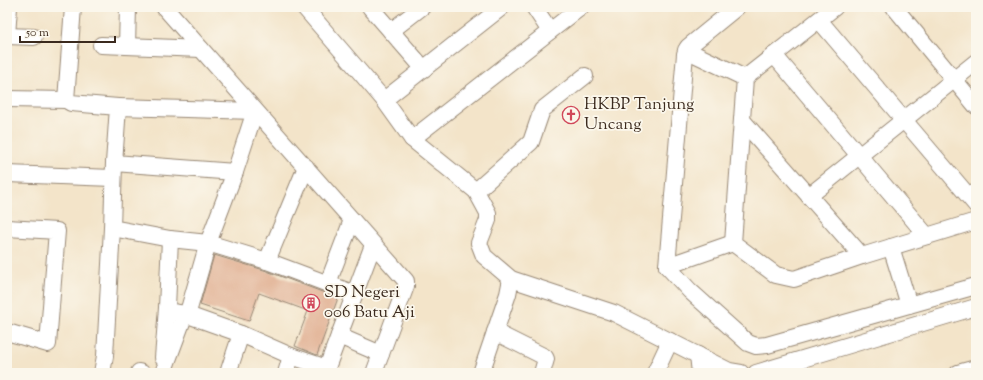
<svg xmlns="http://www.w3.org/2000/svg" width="983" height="380" font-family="'Sorts Mill Goudy',serif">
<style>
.building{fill:#e1b093}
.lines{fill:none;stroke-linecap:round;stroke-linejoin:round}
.minor-casing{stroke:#978774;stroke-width:18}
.minor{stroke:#fff;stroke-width:16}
.labels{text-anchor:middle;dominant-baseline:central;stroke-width:3.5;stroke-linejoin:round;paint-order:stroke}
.poi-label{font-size:17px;fill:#3b2a1e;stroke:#fbf7ec;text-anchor:start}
</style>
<rect width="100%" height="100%" fill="#fbf7ec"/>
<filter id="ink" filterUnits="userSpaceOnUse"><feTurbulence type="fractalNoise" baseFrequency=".025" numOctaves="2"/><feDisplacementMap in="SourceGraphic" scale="8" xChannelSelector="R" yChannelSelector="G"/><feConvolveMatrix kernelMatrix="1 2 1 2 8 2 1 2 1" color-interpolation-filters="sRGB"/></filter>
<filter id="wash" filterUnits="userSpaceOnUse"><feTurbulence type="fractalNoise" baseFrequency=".012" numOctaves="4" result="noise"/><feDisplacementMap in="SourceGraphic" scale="16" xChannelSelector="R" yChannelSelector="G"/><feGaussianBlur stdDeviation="0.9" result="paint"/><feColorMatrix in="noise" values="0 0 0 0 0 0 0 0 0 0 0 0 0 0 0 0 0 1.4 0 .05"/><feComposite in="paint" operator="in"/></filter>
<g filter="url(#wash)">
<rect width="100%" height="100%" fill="#f3e4c9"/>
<g id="blocks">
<polygon class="building" points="214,255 264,270 338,298 317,355 295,346 308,311 259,293 249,321 200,305"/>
</g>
</g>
<g filter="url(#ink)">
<use href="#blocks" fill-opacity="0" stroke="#978774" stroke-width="1"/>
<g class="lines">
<defs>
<g id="minor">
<polyline points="73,7 66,100 71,103 118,107 114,163 112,228 170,239 208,243 267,261 355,294"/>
<polyline points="164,7 406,281 406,286 374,373"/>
<polyline points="304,7 384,100 412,139 476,191 488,213 488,220 479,243 484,256 511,279 614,313 729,371 741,373"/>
<polyline points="370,7 424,69"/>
<polyline points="534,7 550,31"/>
<polyline points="737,7 688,47 685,54 667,266 690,291 748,343 756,346 767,345 976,286"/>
<polyline points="835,7 745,78 733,243 776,275 794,279 862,256 976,221"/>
<polyline points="894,7 976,106"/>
<polyline points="819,20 976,205"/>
<polyline points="391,31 422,7"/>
<polyline points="7,36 9,7"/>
<polyline points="7,36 34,37"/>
<polyline points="101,45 201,49"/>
<polyline points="127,46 128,7"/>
<polyline points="686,50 745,78"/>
<polyline points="774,55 927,236"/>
<polyline points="7,99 66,100"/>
<polyline points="384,100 502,7"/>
<polyline points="118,107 255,111 235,172 208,243 189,309 185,314 172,312 167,308 170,239"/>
<polyline points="742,120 862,256"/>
<polyline points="412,139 581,7"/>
<polyline points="114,163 235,172"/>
<polyline points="7,174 113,178"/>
<polyline points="476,191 531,142 542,110 585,76"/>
<polyline points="809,196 976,62"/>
<polyline points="7,228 57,231 48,344 7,332"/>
<polyline points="891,247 909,305"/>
<polyline points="267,261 306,167"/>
<polyline points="667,266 733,243"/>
<polyline points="328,283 352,220"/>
<polyline points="495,332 545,357 546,359 542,373"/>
<polyline points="339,336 381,354"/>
<polyline points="698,355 700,373"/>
<polyline points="163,358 167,308"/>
<polyline points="139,372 142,373"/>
<polyline points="102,373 105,356 112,228"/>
<polyline points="163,373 185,314 241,334"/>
<polyline points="228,373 241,334 291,356 327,368"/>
<polyline points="286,373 291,356"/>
<polyline points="325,373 373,245"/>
<polyline points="481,373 508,294 511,279"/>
<polyline points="655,373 670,341"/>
<polyline points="756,373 976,307"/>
<polyline points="958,373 976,368"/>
</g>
</defs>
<use href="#minor" class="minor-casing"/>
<use href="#minor" class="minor"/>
</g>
</g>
<defs>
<symbol id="church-ring" viewBox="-11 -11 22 22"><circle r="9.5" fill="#fbf7ec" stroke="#d1495b" stroke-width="1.5"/><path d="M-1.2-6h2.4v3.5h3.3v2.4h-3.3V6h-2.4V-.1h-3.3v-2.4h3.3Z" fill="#d1495b"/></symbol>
<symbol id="building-ring" viewBox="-11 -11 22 22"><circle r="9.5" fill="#fbf7ec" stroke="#d1495b" stroke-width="1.5"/><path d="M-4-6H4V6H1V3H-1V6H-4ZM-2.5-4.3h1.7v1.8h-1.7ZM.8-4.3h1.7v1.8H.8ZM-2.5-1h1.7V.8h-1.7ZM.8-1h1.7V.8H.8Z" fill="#d1495b"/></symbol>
</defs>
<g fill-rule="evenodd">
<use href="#church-ring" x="561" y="105" width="20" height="20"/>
<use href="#building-ring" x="301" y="293" width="20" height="20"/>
</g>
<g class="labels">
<g class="poi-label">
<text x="584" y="105">HKBP Tanjung<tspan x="584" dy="20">Uncang</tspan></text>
<text x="324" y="293">SD Negeri<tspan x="324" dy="20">006 Batu Aji</tspan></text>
</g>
</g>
<rect width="983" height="380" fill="none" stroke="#fbf7ec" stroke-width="24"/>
<path d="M20 36v6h95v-6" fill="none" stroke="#3b2a1e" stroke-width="2"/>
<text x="26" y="36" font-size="12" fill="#3b2a1e" stroke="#fbf7ec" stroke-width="3" paint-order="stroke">50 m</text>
</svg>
